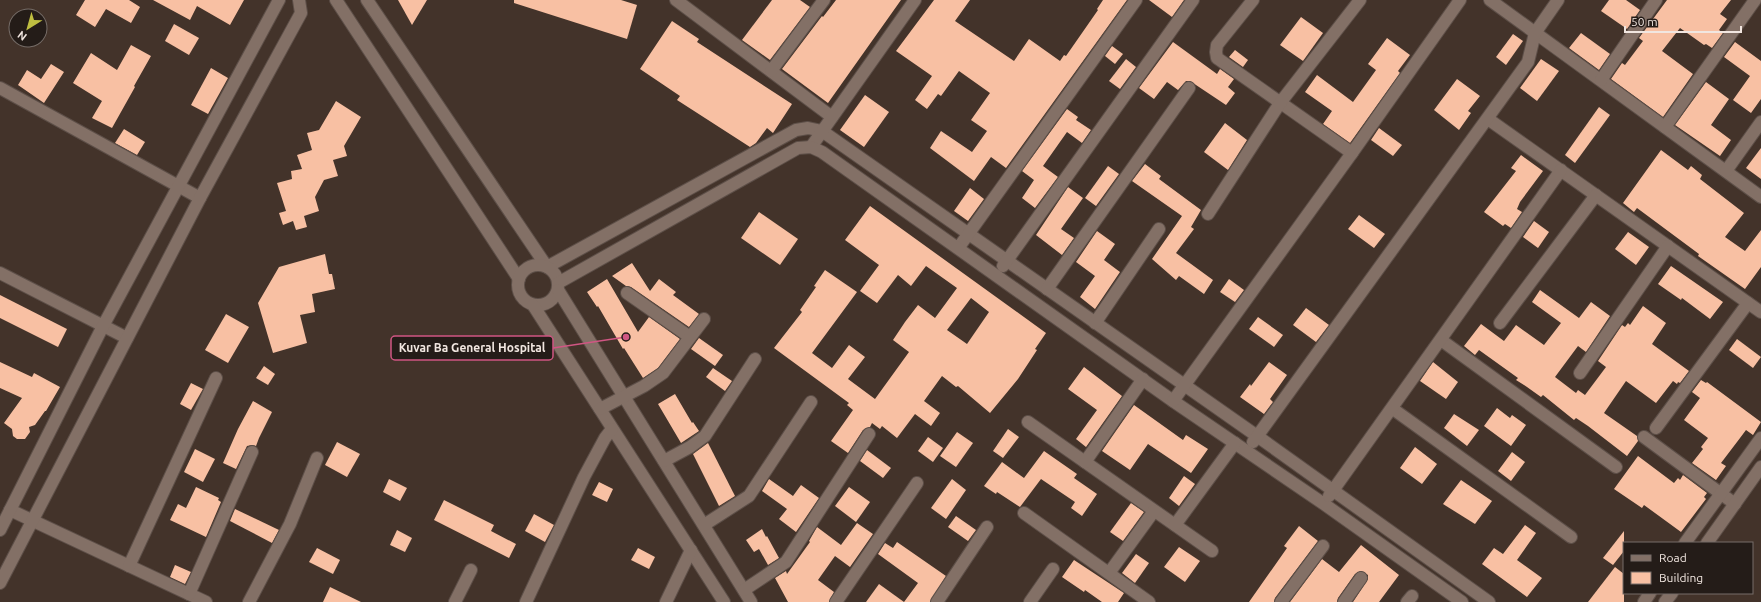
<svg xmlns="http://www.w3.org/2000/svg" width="1761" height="602" font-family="Ubuntu,sans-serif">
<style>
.building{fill:#f8c0a3;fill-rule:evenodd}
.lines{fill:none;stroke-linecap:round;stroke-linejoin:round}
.minor-casing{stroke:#5d4f48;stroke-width:14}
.minor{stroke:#837066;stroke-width:12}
.leader{fill:none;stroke:#d05683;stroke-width:1.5}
.callout-dot{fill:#d05683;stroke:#241c18;stroke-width:1.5}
.callout{fill:#241c18;stroke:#d05683;stroke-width:1.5}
.callout-label{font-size:12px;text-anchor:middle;font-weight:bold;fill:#f1e6e0}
</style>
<rect width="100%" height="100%" fill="#43332a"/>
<g class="building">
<polygon points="85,0 129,0 140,7 131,23 106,9 95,27 76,15"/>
<polygon points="153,0 244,0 230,25 197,6 190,20"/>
<polygon points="398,0 427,0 412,25"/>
<polygon points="514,0 621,0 637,5 627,39 514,3"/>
<polygon points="772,0 800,0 810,7 770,60 742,40"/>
<polygon points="836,0 901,0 828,103 782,69 822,16 823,17"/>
<polygon points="934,0 970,0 955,21 1014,61 1029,39 1060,61 1064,55 1066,56 1098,10 1097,9 1103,0 1127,0 1006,168 991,157 974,181 930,148 941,131 972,152 987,131 971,120 990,93 959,71 941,96 938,94 927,109 915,100 932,76 896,51"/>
<polygon points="1149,0 1184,0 1172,17"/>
<polygon points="1609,0 1626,0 1640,10 1627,29 1601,11"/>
<polygon points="1667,0 1731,0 1720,14 1727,19 1719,30 1723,33 1712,48 1706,44 1704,45 1680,28 1662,51 1693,74 1663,117 1611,79 1622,63 1625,65 1643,41 1639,38"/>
<polygon points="1301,17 1323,33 1303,61 1280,45"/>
<polygon points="672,21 699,39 697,42 792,104 773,133 767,128 756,143 750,147 677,100 680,96 640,69"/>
<polygon points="174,24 199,38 189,55 165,41"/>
<polygon points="1581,33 1610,54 1599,70 1569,48"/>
<polygon points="1513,34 1523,41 1506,65 1496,57"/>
<polygon points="1387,38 1410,55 1398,71 1400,73 1350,143 1323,124 1332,111 1305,92 1317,75 1353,102 1376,70 1368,64"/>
<polygon points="1173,42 1217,74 1220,69 1234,79 1228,87 1235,93 1226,105 1190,81 1186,81 1178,90 1167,82 1154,99 1139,88"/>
<polygon points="1735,42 1761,61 1761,99 1751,113 1733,100 1750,76 1724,57"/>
<polygon points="131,45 151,56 134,86 135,87 112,128 92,118 102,101 73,83 91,53 117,70"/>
<polygon points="1112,46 1123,54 1115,64 1105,56"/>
<polygon points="1235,50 1248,60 1243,67 1229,57"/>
<polygon points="1126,59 1136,67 1120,89 1109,81"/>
<polygon points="1541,59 1559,71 1537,101 1520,88"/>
<polygon points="51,64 64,72 44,103 18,85 27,70 41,79"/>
<polygon points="211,68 228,78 208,114 191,105"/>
<polygon points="1457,79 1480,96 1468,111 1471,113 1459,130 1434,110"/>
<polygon points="1706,82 1729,99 1711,125 1731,140 1720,156 1675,125"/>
<polygon points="865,95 889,112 864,147 840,130"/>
<polygon points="336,101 361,117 344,146 347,156 333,160 338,176 324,180 315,197 319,211 304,216 307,227 296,230 293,221 283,225 279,213 286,211 277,183 292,179 291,171 302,169 297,155 312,150 307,133 319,130"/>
<polygon points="1599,107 1610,115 1575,163 1565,155"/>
<polygon points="1067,109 1078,117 1076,120 1091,130 1082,143 1067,132 1043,166 1058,177 1035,208 1022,198 1034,180 1022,171"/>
<polygon points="1225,123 1247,140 1228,170 1204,152"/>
<polygon points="1379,128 1402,145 1393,156 1371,140"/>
<polygon points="124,129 145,142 137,155 115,143"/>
<polygon points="1761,148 1761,179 1746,168"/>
<polygon points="1661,150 1688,170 1691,166 1702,175 1700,179 1744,213 1725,237 1745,251 1761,230 1761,267 1745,289 1698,256 1699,254 1637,208 1634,212 1623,203"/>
<polygon points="1521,155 1543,171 1520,202 1517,209 1522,212 1511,228 1505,224 1503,226 1484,212 1516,171 1511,168"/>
<polygon points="1145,164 1161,176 1159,179 1201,210 1191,227 1194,229 1176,253 1213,280 1204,294 1179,276 1176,280 1152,259 1182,216 1132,181"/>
<polygon points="1108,166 1119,174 1096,206 1085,198"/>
<polygon points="1068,187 1083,198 1061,229 1074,238 1062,255 1036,235"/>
<polygon points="970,188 984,199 968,221 954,211"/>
<path d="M870,206L1046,333L1035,349L1037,350L1018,379L990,413L958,386L956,387L942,376L924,401L940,413L931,426L915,414L897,438L882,426L880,429L872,423L870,427L863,430L848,453L831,441L853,410L847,405L849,403L774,348L802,312L800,310L816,287L814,286L825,270L857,292L812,353L832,368L849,345L865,357L848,379L875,399L909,352L893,340L905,322L918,305L935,318L957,288L926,266L911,286L898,275L877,303L860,291L879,265L845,240ZM971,298L989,312L967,344L947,330Z"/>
<polygon points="759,212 798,239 780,265 741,238"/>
<polygon points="1359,215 1385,234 1374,248 1348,229"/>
<polygon points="1534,221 1549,232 1538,248 1523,237"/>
<polygon points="1097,231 1115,244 1104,260 1120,272 1095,309 1080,297 1095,276 1076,262"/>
<polygon points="1628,232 1649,247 1636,265 1615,249"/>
<polygon points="325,254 329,274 332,274 335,289 312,294 315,312 300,315 307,343 273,353 258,303 279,267"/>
<polygon points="632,263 650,291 659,279 676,292 673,295 699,314 689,327 631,287 626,286 612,276"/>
<polygon points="1671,266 1723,302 1710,319 1682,298 1681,300 1658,284"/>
<polygon points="607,279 638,332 649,317 680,339 658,368 643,378 624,348 623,349 598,306 597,307 587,292"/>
<polygon points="1229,279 1244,290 1235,302 1220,292"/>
<polygon points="1540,290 1579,318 1591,302 1610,316 1586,352 1578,346 1555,377 1576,393 1578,390 1585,395 1606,367 1598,361 1622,325 1625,327 1628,323 1630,325 1643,306 1666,323 1652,344 1689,371 1680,383 1678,382 1677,384 1673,381 1656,403 1626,381 1604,413 1637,436 1638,441 1627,456 1588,426 1576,418 1574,420 1543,395 1541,397 1527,387 1516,380 1518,378 1479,350 1475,355 1464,346 1481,324 1504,341 1516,325 1544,345 1561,323 1532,302"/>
<polygon points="0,295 67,329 58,347 0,318"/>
<polygon points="1306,308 1329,325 1316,342 1293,325"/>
<polygon points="226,314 249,327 228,363 205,350"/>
<polygon points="1258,317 1283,335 1274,347 1249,329"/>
<polygon points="699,338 723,355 715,366 691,349"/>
<polygon points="1737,339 1761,357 1753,368 1729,350"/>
<polygon points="0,362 32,377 34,373 60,387 46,411 45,411 35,425 29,427 30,432 25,439 17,439 13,436 12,429 4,423 22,398 0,388"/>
<polygon points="1269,362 1287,375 1270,399 1273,402 1264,414 1240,397 1250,384 1251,386"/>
<polygon points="1433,362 1458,382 1446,399 1420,381"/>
<polygon points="264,366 275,374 268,385 256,378"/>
<polygon points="1084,367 1122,396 1086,447 1076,439 1097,410 1068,389"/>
<polygon points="713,368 732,381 725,391 706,377"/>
<polygon points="1701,380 1706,383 1707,382 1761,422 1753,435 1746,430 1737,442 1721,463 1726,466 1716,480 1692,463 1703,449 1701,447 1708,438 1684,420 1700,398 1692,392"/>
<polygon points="191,383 203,389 191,410 180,404"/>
<polygon points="675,394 692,423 693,422 699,431 681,443 658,404"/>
<polygon points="253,401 272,412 259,438 256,446 252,445 247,446 236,469 223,463 238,429"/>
<polygon points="1134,405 1183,440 1186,435 1208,449 1191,473 1148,444 1130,470 1102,451"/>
<polygon points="1497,408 1510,418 1512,415 1526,425 1511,446 1484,426"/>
<polygon points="1454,414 1479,430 1467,446 1444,428"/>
<polygon points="1008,429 1019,437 1003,458 993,451"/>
<polygon points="957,432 973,443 956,467 940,456"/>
<polygon points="928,437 943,448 933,462 918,451"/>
<polygon points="337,442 360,454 347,477 325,465"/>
<polygon points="708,443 735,496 719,506 693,454"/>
<polygon points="1415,447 1437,464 1422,484 1400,468"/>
<polygon points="195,449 215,459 203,482 184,472"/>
<polygon points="867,450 891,468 883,478 860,461"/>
<polygon points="1044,451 1077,474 1074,478 1097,494 1082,516 1071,508 1075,502 1041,479 1020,507 997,492 996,494 984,486 1002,462 1024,478"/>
<polygon points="1512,452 1525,462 1511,481 1498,471"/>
<polygon points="1638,456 1674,483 1678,478 1680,480 1683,475 1707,493 1704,497 1706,499 1681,532 1644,505 1642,508 1614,489"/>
<polygon points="1184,476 1195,484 1179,506 1169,498"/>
<polygon points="389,479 407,488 400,501 383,492"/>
<polygon points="769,479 793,496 801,485 819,498 796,532 779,519 787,509 762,491"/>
<polygon points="952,479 966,490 946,519 931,508"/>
<polygon points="1461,480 1492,501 1475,524 1443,504"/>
<polygon points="599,482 613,489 607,502 592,495"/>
<polygon points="196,487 219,498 218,500 221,502 206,537 170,520 178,504 186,508"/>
<polygon points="849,487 870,502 856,522 835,506"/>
<polygon points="444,500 494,525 491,531 516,544 509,558 434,520"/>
<polygon points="1131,503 1144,512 1123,541 1110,532"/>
<polygon points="235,509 279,530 272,543 230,521"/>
<polygon points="534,514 554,525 545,542 525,531"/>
<polygon points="956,516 976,530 968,541 948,527"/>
<polygon points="857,523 873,534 850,567 835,556 818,580 834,592 829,602 788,602 775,578 786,571 787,574 810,542 809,541 817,527 841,545"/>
<polygon points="1525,525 1536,533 1517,560 1542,578 1527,597 1482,564 1494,548 1503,554"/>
<polygon points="1299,526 1318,541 1275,598 1274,602 1249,602 1287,548 1284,546"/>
<polygon points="762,529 766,537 767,536 779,558 768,565 759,549 754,552 746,540"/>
<polygon points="397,530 412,538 405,552 390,545"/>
<polygon points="1624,531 1624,551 1613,565 1603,558"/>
<polygon points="897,542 946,576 930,602 904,602 918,583 878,554 885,543 893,548"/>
<polygon points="1361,545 1399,575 1379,602 1353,602 1368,579 1368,575 1361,571 1355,574 1338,598 1337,602 1290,602 1322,559 1339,572"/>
<polygon points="1179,547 1200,561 1185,582 1164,567"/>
<polygon points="317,548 340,560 333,574 309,562"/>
<polygon points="638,548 655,557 649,569 631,560"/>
<polygon points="1136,554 1149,563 1135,583 1122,573"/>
<polygon points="1074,560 1124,593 1118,602 1102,602 1085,590 1084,592 1062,577"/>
<polygon points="175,565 191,572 185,584 170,577"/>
<polygon points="1615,567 1624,574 1624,602 1588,602"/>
<polygon points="879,584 904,602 866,602"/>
<polygon points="330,587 361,602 323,602"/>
</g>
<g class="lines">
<defs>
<g id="minor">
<polyline points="336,0 519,279"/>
<polyline points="367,0 547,267 796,130 808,128 822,131 1257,436 1489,602"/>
<polyline points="676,0 832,117"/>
<polyline points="1253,0 1217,45 1216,52 1217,58 1352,153"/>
<polyline points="1490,0 1761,197"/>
<polyline points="771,71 824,0"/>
<polyline points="1601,80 1656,0"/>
<polyline points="0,88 200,198"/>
<polyline points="1488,119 1761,312"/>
<polyline points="1665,127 1755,0"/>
<polyline points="811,147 915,0"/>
<polyline points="1726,171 1761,122"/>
<polyline points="1208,214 1280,103 1360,0"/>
<polyline points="959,247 1136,0"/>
<circle cx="538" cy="285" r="20"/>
<polyline points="1003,266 1193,0"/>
<polyline points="0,273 127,338"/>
<polyline points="558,283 798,148 811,147 822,152 1173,401 1324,504 1462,602"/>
<polyline points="1047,289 1189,88"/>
<polyline points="558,290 751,602"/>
<polyline points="627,293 690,337"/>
<polyline points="533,305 724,602"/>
<polyline points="1095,323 1159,229"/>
<polyline points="1500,323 1596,195"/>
<polyline points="1441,340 1616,467"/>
<polyline points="1580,373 1668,246"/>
<polyline points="1173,401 1352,153 1460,0"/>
<polyline points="600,409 644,386 663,373 704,319"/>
<polyline points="1393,409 1571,537"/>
<polyline points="1028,422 1212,551"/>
<polyline points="1656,428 1748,303"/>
<polyline points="1644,437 1735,504"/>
<polyline points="1253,442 1528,62 1535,33 1558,0"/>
<polyline points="664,461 690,447 705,436 755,359"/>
<polyline points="1085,462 1143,379"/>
<polyline points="1329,496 1561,170"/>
<polyline points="10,510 206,602"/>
<polyline points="1024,513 1149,602"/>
<polyline points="704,525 749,496 811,402"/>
<polyline points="1175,525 1235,443"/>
<polyline points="0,530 103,326 279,0"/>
<polyline points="1685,543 1761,438"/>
<polyline points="1707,543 1761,467"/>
<polyline points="129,566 216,378"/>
<polyline points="1109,573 1154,511"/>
<polyline points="0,583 200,198 301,13 299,0"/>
<polyline points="744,590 786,562 869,434"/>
<polyline points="189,594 252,452"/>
<polyline points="249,602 290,524 317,458"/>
<polyline points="455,602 471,570"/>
<polyline points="526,602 584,477 605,438 612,429"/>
<polyline points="666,602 691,550"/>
<polyline points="836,602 917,483"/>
<polyline points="937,602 987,527"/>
<polyline points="1030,602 1053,569"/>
<polyline points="1281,602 1323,546"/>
<polyline points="1344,602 1361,578"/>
<polyline points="1407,602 1412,596"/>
<polyline points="1644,602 1650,593"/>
<polyline points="1665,602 1672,593"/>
</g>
</defs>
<use href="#minor" class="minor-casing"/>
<use href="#minor" class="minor"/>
</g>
<path class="leader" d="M626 337L553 348"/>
<circle class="callout-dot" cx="626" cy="337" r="4"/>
<rect class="callout" x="391" y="336" width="162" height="24" rx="4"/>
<g class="callout-label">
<text x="472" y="352">Kuvar Ba General Hospital</text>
</g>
<rect x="1623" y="542" width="130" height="52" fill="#241c18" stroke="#766d68"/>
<rect x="1631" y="555" width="20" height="6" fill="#837066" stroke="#766d68"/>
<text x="1659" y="562" font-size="12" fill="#f1e6e0">Road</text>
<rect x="1631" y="572" width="20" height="12" fill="#f8c0a3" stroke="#766d68"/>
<text x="1659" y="582" font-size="12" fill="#f1e6e0">Building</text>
<g transform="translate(28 28) rotate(217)"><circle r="19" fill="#241c18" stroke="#766d68"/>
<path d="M0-3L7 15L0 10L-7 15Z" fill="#bfbe41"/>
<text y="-6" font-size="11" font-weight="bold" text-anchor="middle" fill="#f1e6e0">N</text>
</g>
<path d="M1625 26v6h116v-6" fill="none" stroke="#f1e6e0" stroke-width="2"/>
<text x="1631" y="26" font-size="12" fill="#f1e6e0" stroke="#241c18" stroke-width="3" paint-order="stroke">50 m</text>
</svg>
